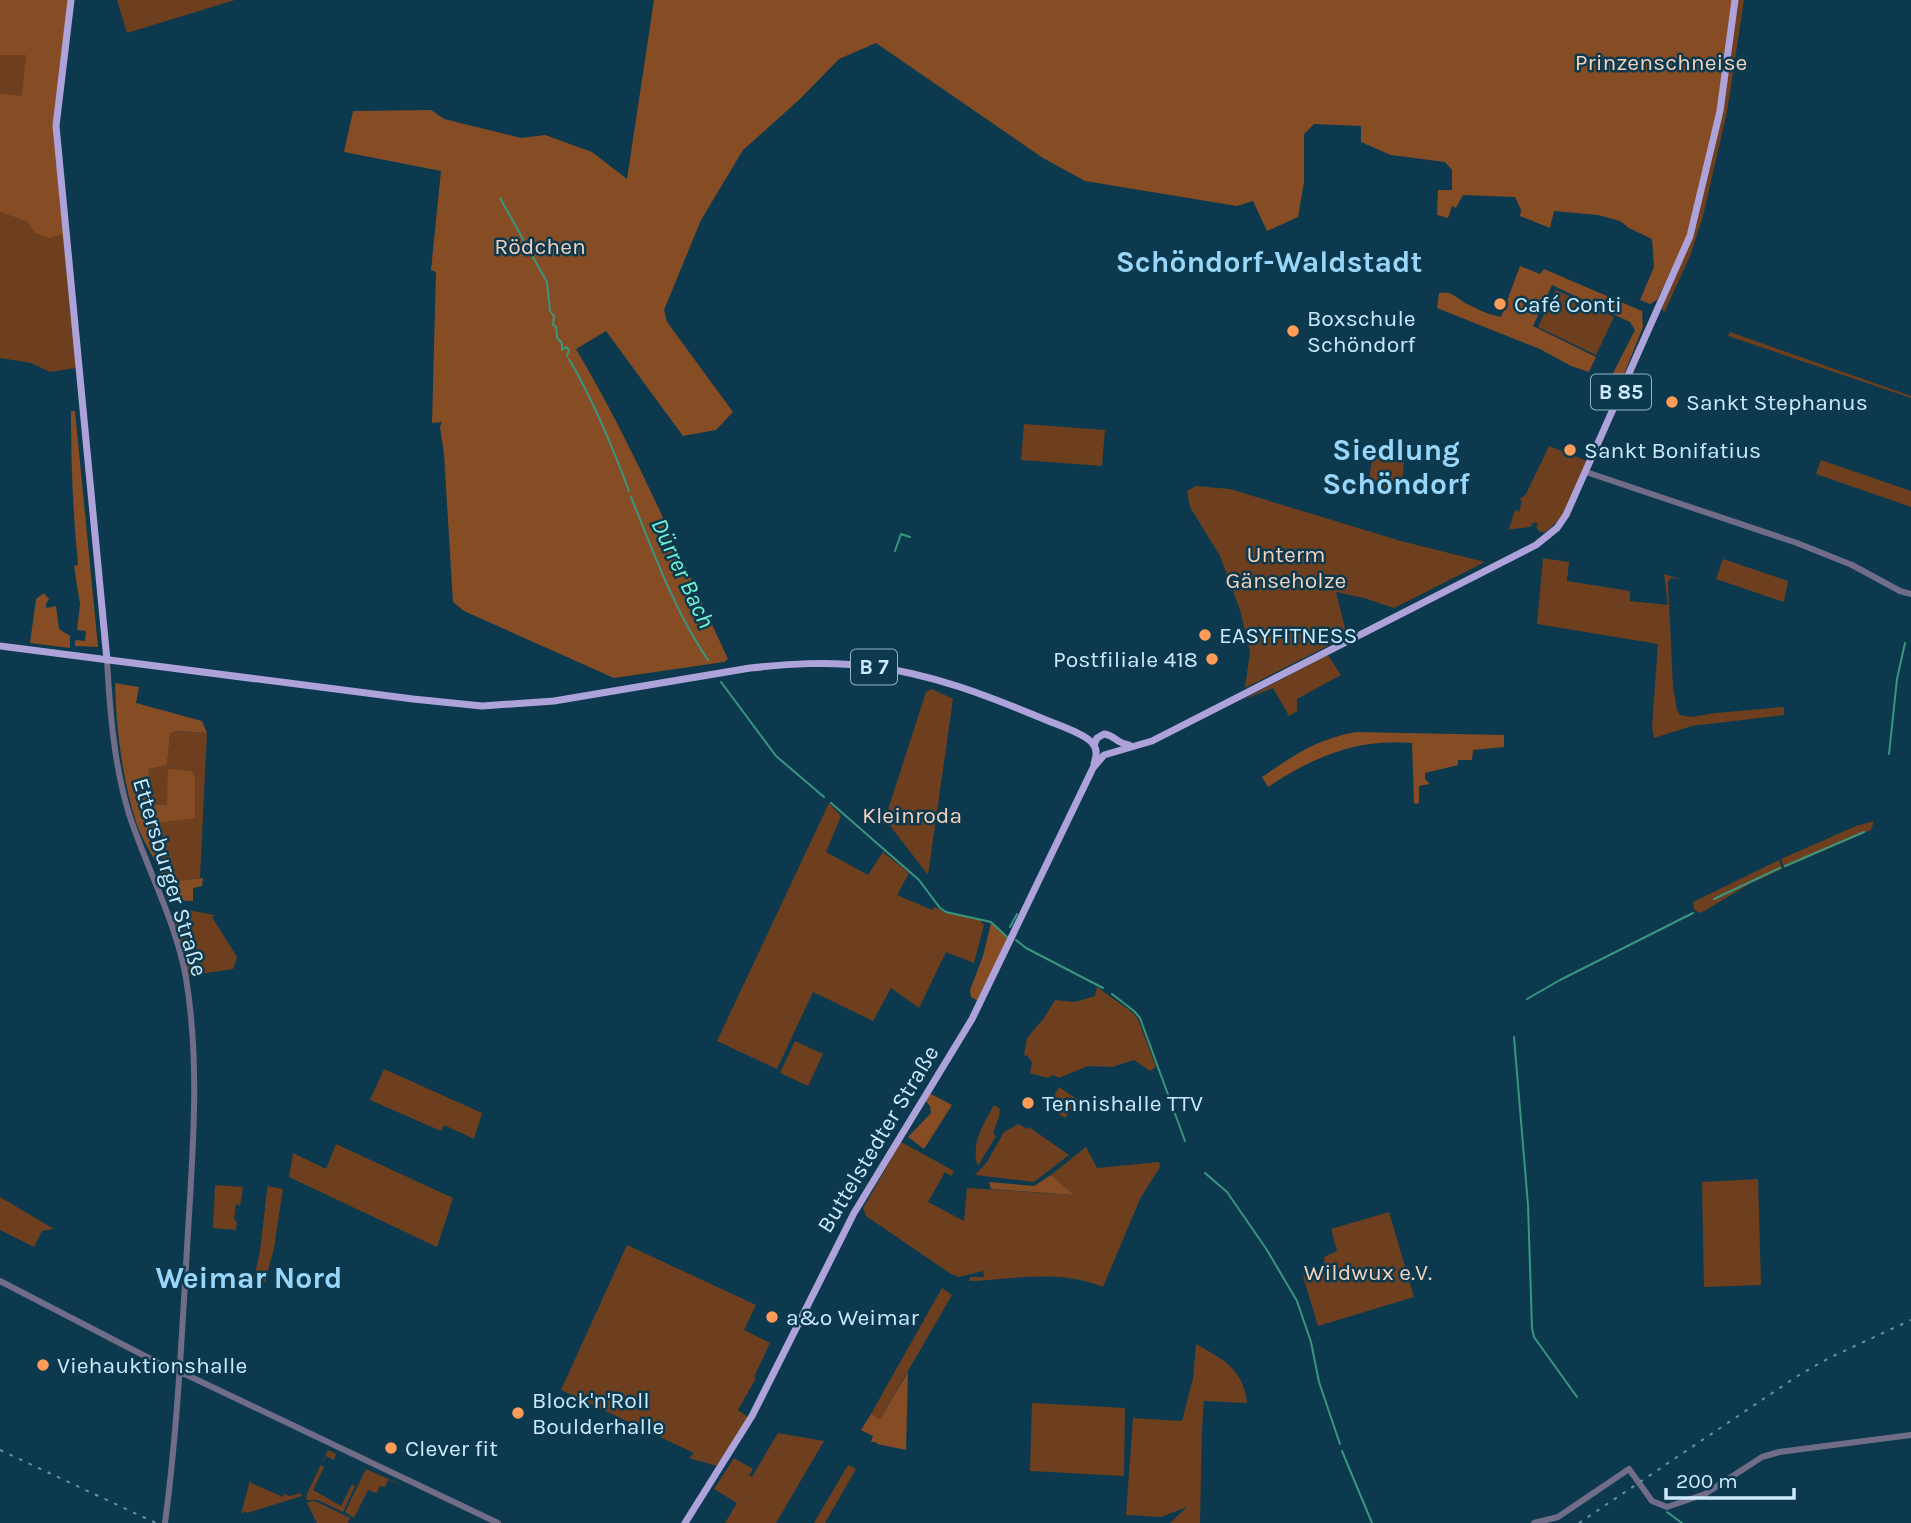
<svg xmlns="http://www.w3.org/2000/svg" width="1911" height="1523" font-family="Karla,sans-serif">
<style>
.green{fill:#6d3f1e}
.forest{fill:#864d25}
.lines{fill:none;stroke-linecap:round;stroke-linejoin:round}
.stream{stroke:#39967f;stroke-width:2}
.minor{stroke:#716c88;stroke-width:6}
.major{stroke:#aea2da;stroke-width:7}
.rail{stroke:#6a8fa3;stroke-width:2;stroke-dasharray:3.5 7;stroke-linecap:butt}
.poi-dot{fill:#fe9c57;stroke:#0c394e;stroke-width:2.5}
.labels{text-anchor:middle;dominant-baseline:central;stroke-width:5;stroke-linejoin:round;paint-order:stroke}
.shield{fill:#0c394e;stroke:#92b5c8;stroke-width:2}
.shield-label{font-size:21px;font-weight:bold;fill:#cceafc}
.park-label{font-size:23px;fill:#f4d1bb;stroke:#0c394e}
.poi-label{font-size:23px;fill:#cceafc;stroke:#0c394e;text-anchor:start}
.street-label{font-size:23px;fill:#cceafc;stroke:#0c394e}
.water-label{font-size:24px;font-style:italic;fill:#74f4d3;stroke:#0c394e}
.district-label{font-size:30px;font-weight:bold;fill:#99d7fa;stroke:#0c394e}
</style>
<rect width="100%" height="100%" fill="#0c394e"/>
<g class="green">
<polygon points="0,0 68,0 53,129 76,368 50,372 31,363 0,358"/>
<polygon points="117,0 235,0 127,33"/>
<polygon points="1738,0 1744,0 1727,112 1703,216 1690,256 1664,313 1662,308 1693,236"/>
<polygon points="1556,290 1614,317 1596,355 1538,327"/>
<polygon points="1730,332 1911,396 1911,398 1728,336"/>
<polygon points="1024,424 1105,430 1102,466 1021,460"/>
<path d="M1549,446L1587,461C1576,485 1568,517 1545,532H1540L1536,527L1538,524L1534,522L1530,527L1505,530L1509,529L1515,510L1519,512L1522,500H1519L1526,494Z"/>
<polygon points="1373,452 1404,461 1403,475 1396,492 1368,487"/>
<polygon points="1821,460 1911,491 1911,507 1816,474"/>
<polygon points="1196,486 1230,489 1401,541 1485,562 1394,608 1364,598 1336,592 1347,636 1245,688 1250,652 1240,610 1220,556 1190,507 1187,491"/>
<polygon points="1543,558 1569,562 1567,581 1630,591 1630,601 1668,605 1664,574 1680,579 1671,578 1668,582 1673,687 1677,710 1680,715 1691,717 1716,713 1784,707 1784,715 1692,726 1654,738 1652,727 1658,644 1537,624"/>
<polygon points="1723,559 1788,581 1784,602 1716,579"/>
<polygon points="1328,655 1341,675 1297,699 1297,711 1289,716 1273,688 1242,700"/>
<polygon points="932,689 953,699 928,875 885,819 926,692"/>
<polygon points="177,731 207,733 200,878 164,884 157,844 156,822 167,805 148,804 149,769 167,765 170,734"/>
<polygon points="829,803 841,816 826,852 868,875 883,852 909,873 897,895 932,910 935,907 946,913 979,919 984,925 974,963 946,952 919,1008 891,988 873,1021 813,992 777,1069 717,1041"/>
<polygon points="1874,821 1871,830 1784,868 1781,859 1856,826"/>
<polygon points="1779,860 1782,869 1751,883 1701,913 1694,910 1693,902"/>
<polygon points="182,909 215,915 212,917 237,957 233,969 187,976 171,917 174,916 175,911"/>
<polygon points="1097,987 1132,1012 1138,1019 1156,1067 1150,1071 1134,1060 1112,1067 1088,1066 1059,1078 1053,1075 1048,1078 1030,1073 1032,1063 1028,1056 1024,1055 1027,1038 1044,1018 1055,1000 1075,1002 1095,996"/>
<polygon points="795,1041 823,1054 808,1086 780,1073"/>
<polygon points="384,1069 482,1113 474,1139 444,1125 441,1131 370,1100"/>
<polygon points="1059,1087 1078,1100 1065,1118 1048,1107"/>
<path d="M994,1105L1000,1109L999,1117L993,1133L996,1136L978,1166C970,1145 984,1123 994,1105Z"/>
<polygon points="1018,1124 1028,1129 1029,1127 1069,1155 1034,1182 975,1175 987,1162 1004,1132"/>
<path d="M901,1142L954,1171L951,1176L945,1172L928,1202L964,1221L967,1188L1073,1195L1051,1175L1086,1147L1097,1168L1159,1162L1160,1167L1140,1199L1103,1287C1063,1270 1019,1278 976,1281H969L970,1277H984L983,1271L959,1277L951,1274L866,1216L863,1208Z"/>
<polygon points="336,1144 453,1198 437,1247 289,1177 293,1153 326,1169"/>
<polygon points="1758,1179 1761,1285 1704,1287 1702,1182"/>
<polygon points="268,1182 268,1186 283,1189 274,1248 265,1282 254,1278 260,1251"/>
<polygon points="215,1185 243,1187 240,1206 236,1204 234,1219 237,1222 236,1230 213,1228"/>
<polygon points="0,1197 54,1229 42,1231 34,1247 0,1230"/>
<polygon points="1389,1212 1414,1297 1318,1326 1303,1276 1325,1268 1324,1257 1337,1251 1331,1229"/>
<polygon points="627,1245 756,1305 744,1330 770,1343 754,1377 756,1378 738,1410 748,1417 717,1466 689,1458 694,1453 561,1390"/>
<polygon points="942,1288 952,1295 880,1419 871,1414"/>
<path d="M1196,1344C1223,1359 1244,1370 1247,1403L1204,1401L1202,1427L1200,1523H1170L1187,1507L1161,1517L1126,1515L1133,1418L1182,1421L1193,1378Z"/>
<polygon points="1032,1403 1125,1408 1124,1476 1030,1471"/>
<polygon points="778,1433 824,1441 776,1523 725,1523 737,1503 714,1489 734,1458 753,1469 749,1475 752,1477"/>
<polygon points="328,1450 336,1454 334,1460 326,1456 321,1465 324,1467 313,1490 341,1506 352,1484 355,1486 343,1512 318,1500 306,1500 307,1494"/>
<polygon points="848,1465 856,1469 825,1523 814,1523"/>
<polygon points="366,1469 404,1486 388,1480 385,1487 380,1486 377,1493 368,1490 354,1518 345,1512"/>
<polygon points="250,1480 251,1483 283,1497 284,1494 290,1496 301,1493 302,1496 247,1513 245,1511 241,1514"/>
<polygon points="312,1501 317,1502 350,1518 348,1523 317,1523 307,1503"/>
</g>
<g class="forest">
<polygon points="0,0 68,0 53,129 63,234 49,238 35,233 27,221 0,212 0,94 22,96 26,55 0,55"/>
<path d="M654,0H1733L1716,120L1687,236L1657,300L1650,304L1640,300L1654,267L1652,239L1629,228L1620,221L1598,215L1554,211L1550,228L1520,216L1521,210L1515,197L1463,195L1456,208L1452,206L1448,218L1437,215L1438,190H1452V170L1445,162L1391,155L1361,142V126L1314,124L1304,134V182L1298,217L1267,231L1253,201L1237,206L1085,181L1043,158L876,43L839,59L800,99L743,150L701,220L664,310L667,322L733,412L716,430L683,436L606,331L576,349C635,448 679,555 728,659L724,662L614,678L464,611L453,602L444,454L440,427L442,422L432,423L436,272L431,270L441,171L344,152L353,111L431,110L444,119L521,138L545,135L592,152L627,179Z"/>
<path d="M1520,266L1540,274L1544,269L1642,311L1643,327L1614,399L1608,383L1635,330L1630,322L1552,285L1533,326L1596,357L1589,372L1571,366L1540,349L1437,308L1439,293C1453,290 1458,300 1469,305C1479,310 1490,315 1501,317Z"/>
<path d="M71,411H75L98,647L75,646V640L85,641L86,631L77,630L80,604L74,566L78,565C73,514 71,463 71,411Z"/>
<polygon points="44,593 49,599 46,604 46,608 56,606 59,629 70,636 70,648 30,643 36,599"/>
<path d="M115,683L139,687L136,703L202,721L207,733L177,731L170,734L167,765L149,769L148,804L167,805L168,769L191,771L195,778V818L156,823L157,844L164,883L203,878L202,886L193,888V901L171,900L167,897C163,886 161,871 155,861C148,848 141,836 136,822C122,777 116,729 115,683Z"/>
<path d="M1356,732L1504,735V747L1473,750L1472,760H1458V765L1425,773V779L1430,784L1419,786V802L1417,804L1414,803L1412,743C1357,738 1313,757 1268,787L1262,777C1294,755 1317,739 1356,732Z"/>
<polygon points="991,923 1008,939 978,1001 971,997 970,990 983,956"/>
<polygon points="929,1093 952,1105 924,1149 908,1137 931,1113 930,1106 925,1100"/>
<polygon points="1051,1175 1074,1195 991,1189 989,1182 1034,1186"/>
<polygon points="908,1372 906,1450 877,1444 876,1442 871,1442 873,1436 861,1430 871,1414 880,1419"/>
</g>
<g class="lines">
<g class="stream">
<polyline points="500,198 547,282 550,311 554,316 553,325 556,327 557,338 562,343 562,350 566,347 569,350 567,356"/>
<path d="M569,359C594,402 612,445 629,491"/>
<path d="M631,497C654,553 674,610 708,660"/>
<polyline points="895,551 901,534 910,537"/>
<polyline points="721,682 776,756 824,797"/>
<polyline points="1889,754 1897,679 1905,643"/>
<polyline points="831,803 919,880 940,908 946,912 991,922 1007,937"/>
<polyline points="1785,866 1864,832"/>
<polyline points="1714,899 1780,868"/>
<polyline points="1010,927 1017,914"/>
<polyline points="1016,940 1026,948 1103,988"/>
<polyline points="1112,994 1134,1011 1140,1018 1185,1141"/>
<polyline points="1527,999 1560,980 1693,913"/>
<polyline points="1514,1037 1528,1205 1532,1328 1534,1337 1577,1397"/>
<polyline points="1205,1173 1227,1192 1267,1250 1297,1301 1311,1342 1319,1382 1340,1444"/>
<polyline points="1342,1451 1372,1523"/>
<polyline points="1667,1512 1682,1523"/>
</g>
<g class="minor">
<polyline points="1586,472 1797,543 1852,565 1900,591 1911,594"/>
<path d="M107,660C110,712 114,767 130,817C148,871 176,922 186,978C200,1063 193,1147 188,1232C182,1329 178,1426 165,1523"/>
<polyline points="0,1281 172,1370 189,1376 498,1523"/>
<polyline points="1534,1523 1558,1517 1629,1469 1652,1501 1667,1507 1705,1494 1762,1457 1779,1452 1911,1435"/>
</g>
<g class="major">
<polyline points="71,0 56,126 107,660"/>
<path d="M0,646L413,699L482,706L554,701L750,668C789,664 828,661 867,666C932,673 991,697 1051,722C1061,726 1087,735 1093,744C1098,750 1096,757 1094,764"/>
<path d="M1094,745L1097,738L1104,734C1115,735 1115,743 1129,745"/>
<polyline points="685,1523 752,1416 854,1213 972,1019 1093,768 1104,755 1152,741 1536,545 1557,528 1566,515 1690,236 1720,111 1735,0"/>
</g>
<g class="rail">
<polyline points="0,1450 156,1523"/>
<polyline points="1579,1523 1799,1375 1829,1358 1911,1320"/>
</g>
</g>
<g class="poi-dot">
<circle cx="1500" cy="304" r="7"/>
<circle cx="1293" cy="331" r="7"/>
<circle cx="1672" cy="402" r="7"/>
<circle cx="1570" cy="450" r="7"/>
<circle cx="1205" cy="635" r="7"/>
<circle cx="1212" cy="659" r="7"/>
<circle cx="1028" cy="1103" r="7"/>
<circle cx="772" cy="1317" r="7"/>
<circle cx="43" cy="1365" r="7"/>
<circle cx="518" cy="1413" r="7"/>
<circle cx="391" cy="1448" r="7"/>
</g>
<g class="labels">
<g class="shield">
<rect x="1591" y="374.5" width="60" height="35" rx="5"/>
<rect x="851" y="649.5" width="46" height="35" rx="5"/>
</g>
<g class="shield-label">
<text x="1621" y="392">B 85</text>
<text x="874" y="667">B 7</text>
</g>
<g class="park-label">
<text x="1661" y="62">Prinzenschneise</text>
<text x="540" y="246">Rödchen</text>
<text x="1286" y="554">Unterm<tspan x="1286" dy="26">Gänseholze</tspan></text>
<text x="912" y="815">Kleinroda</text>
<text x="1368" y="1272">Wildwux e.V.</text>
</g>
<g class="poi-label">
<text x="1514" y="304">Café Conti</text>
<text x="1307" y="318">Boxschule<tspan x="1307" dy="26">Schöndorf</tspan></text>
<text x="1686" y="402">Sankt Stephanus</text>
<text x="1584" y="450">Sankt Bonifatius</text>
<text x="1219" y="635">EASYFITNESS</text>
<text x="1198" y="659" text-anchor="end">Postfiliale 418</text>
<text x="1042" y="1103">Tennishalle TTV</text>
<text x="786" y="1317">a&amp;o Weimar</text>
<text x="57" y="1365">Viehauktionshalle</text>
<text x="532" y="1400">Block'n'Roll<tspan x="532" dy="26">Boulderhalle</tspan></text>
<text x="405" y="1448">Clever fit</text>
</g>
<g class="street-label">
<text transform="translate(170 877) rotate(73)">Ettersburger Straße</text>
<text transform="translate(878 1139) rotate(-59)">Buttelstedter Straße</text>
</g>
<g class="water-label">
<text transform="translate(683 573) rotate(65)">Dürrer Bach</text>
</g>
<g class="district-label">
<text x="1269" y="262">Schöndorf-Waldstadt</text>
<text x="1396" y="450">Siedlung<tspan x="1396" dy="34">Schöndorf</tspan></text>
<text x="249" y="1278">Weimar Nord</text>
</g>
</g>
<path d="M1666 1488v10h128v-10" fill="none" stroke="#cceafc" stroke-width="3.5"/>
<text x="1676" y="1488" font-size="21" fill="#cceafc" stroke="#0c394e" stroke-width="5" paint-order="stroke">200 m</text>
</svg>
